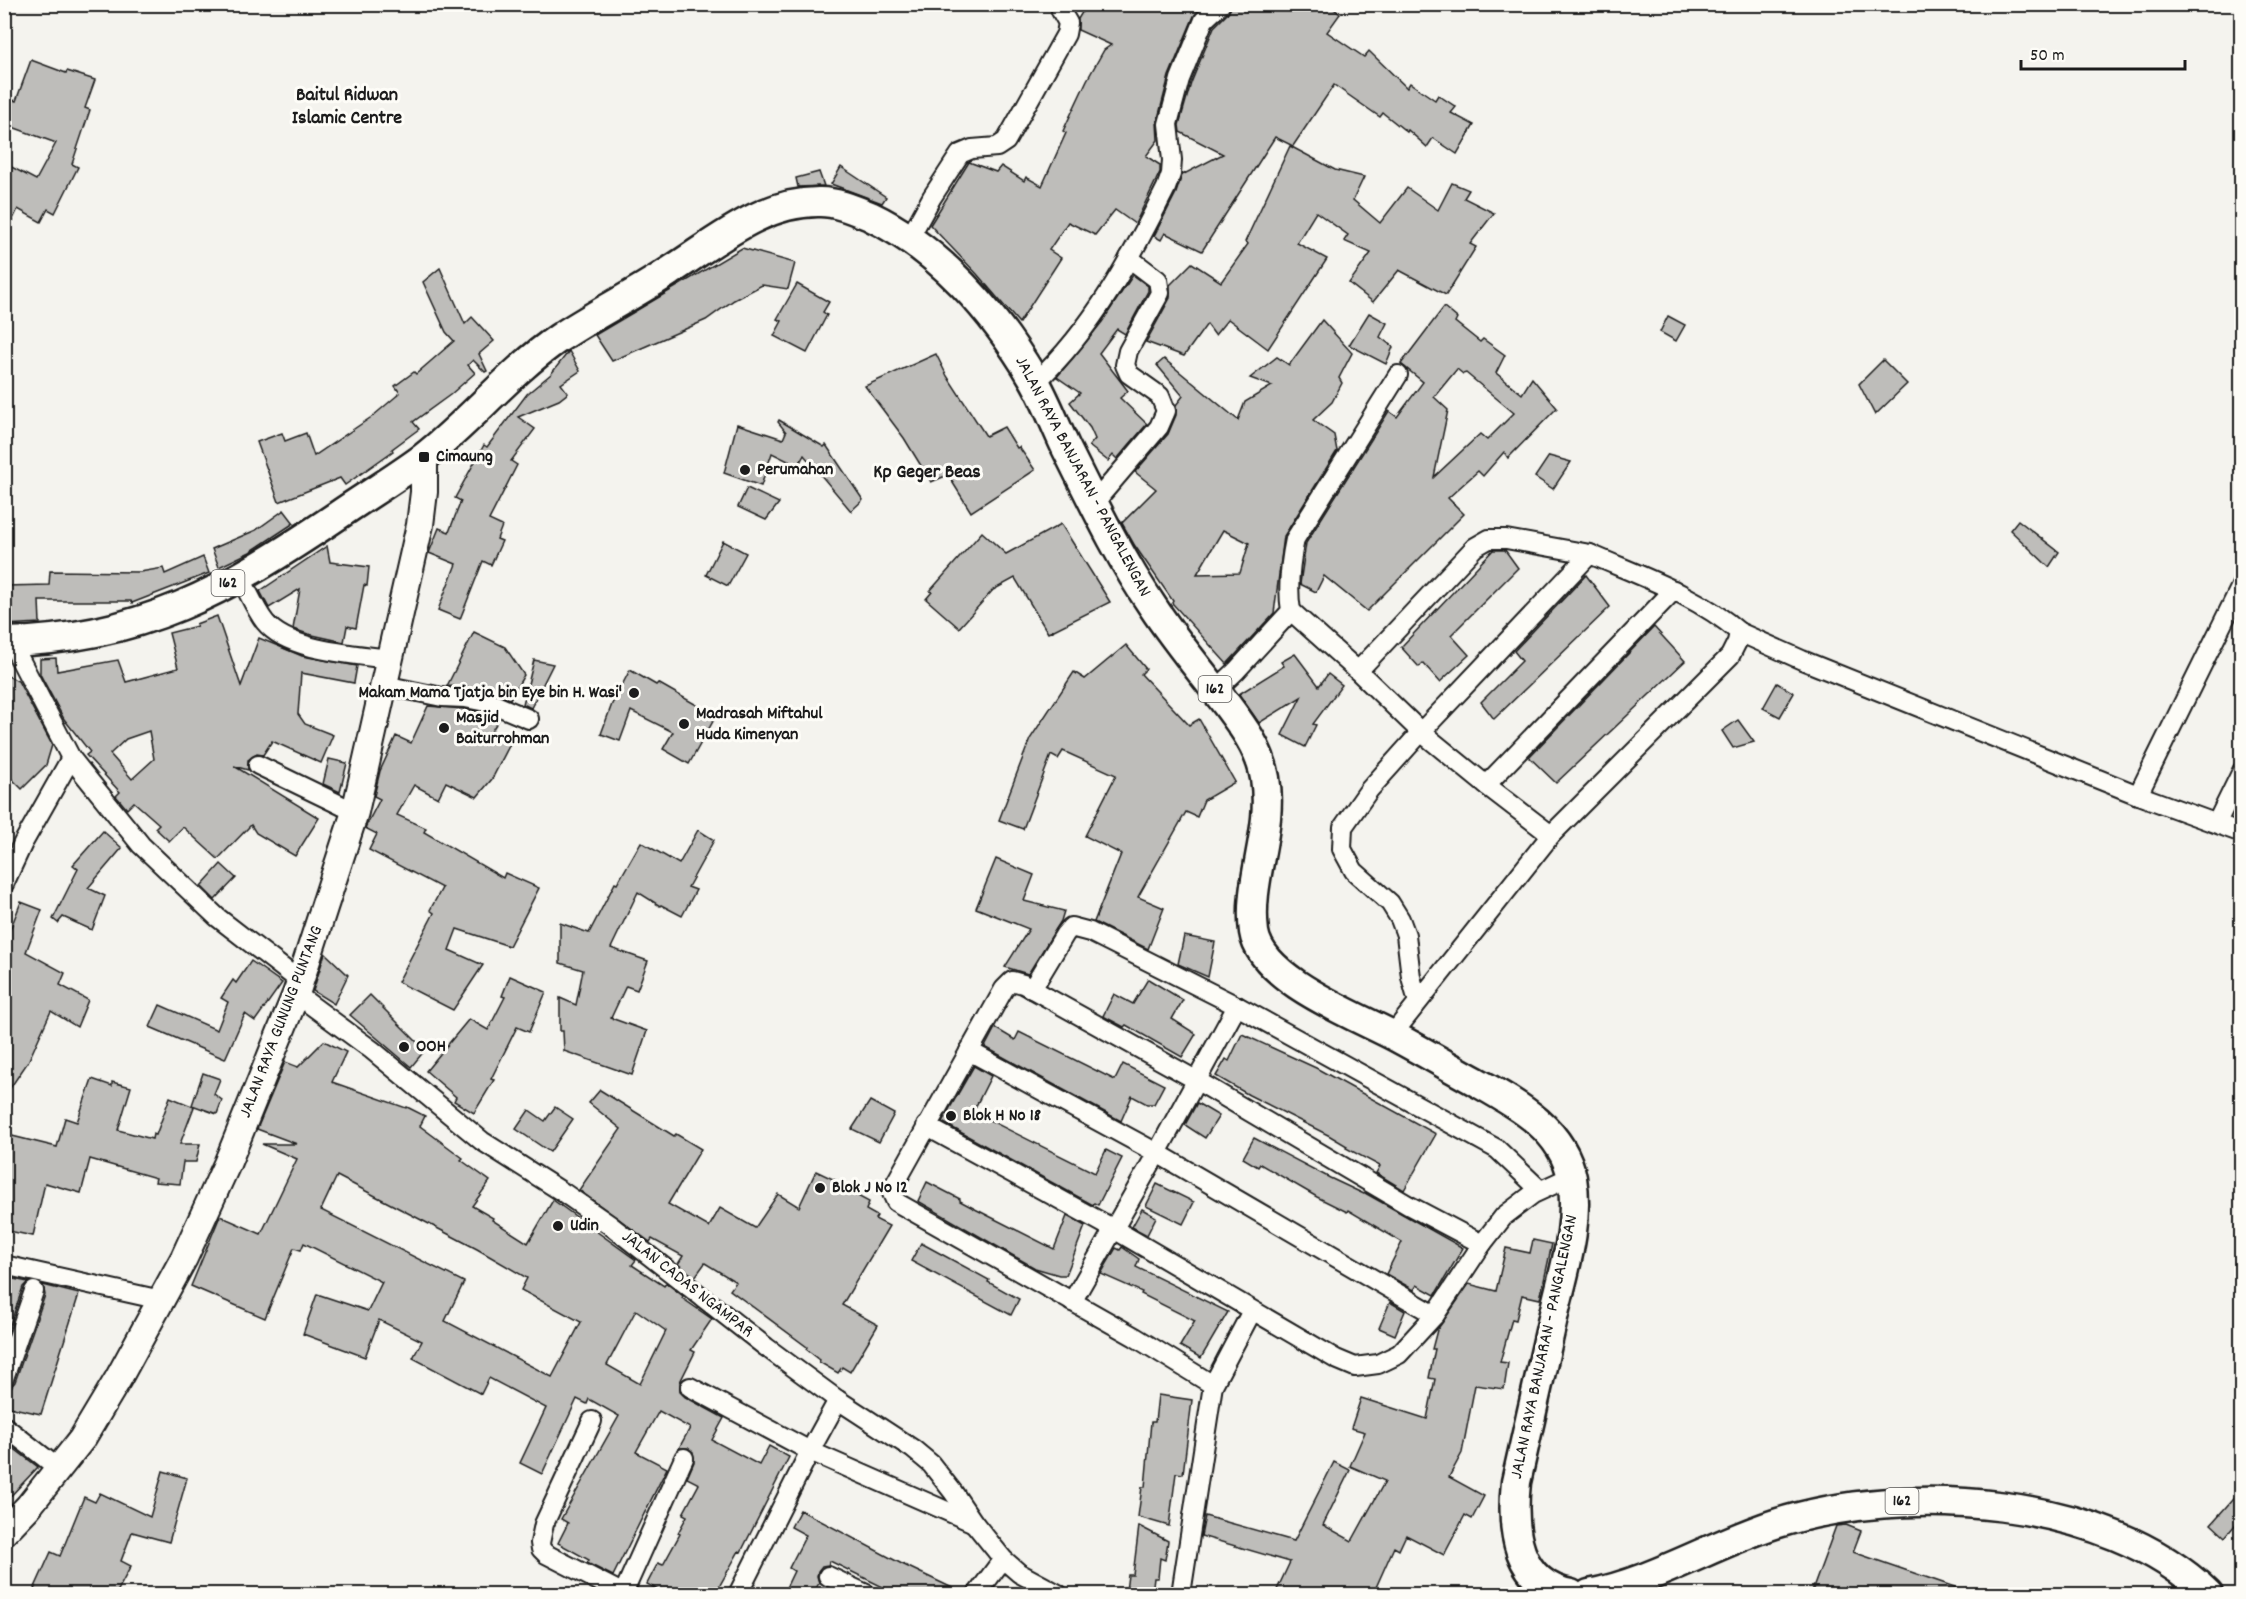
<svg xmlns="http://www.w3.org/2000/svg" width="2246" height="1599" font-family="Dekko,sans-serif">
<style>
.building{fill:#bebdba;stroke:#1c1c1c;stroke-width:1.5;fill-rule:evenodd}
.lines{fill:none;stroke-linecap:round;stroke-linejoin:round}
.street-casing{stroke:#1c1c1c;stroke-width:22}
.secondary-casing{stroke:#1c1c1c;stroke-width:30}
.primary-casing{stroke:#1c1c1c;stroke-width:33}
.street{stroke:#fdfcf7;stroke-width:18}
.secondary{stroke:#fdfcf7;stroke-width:26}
.primary{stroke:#fdfcf7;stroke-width:28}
.poi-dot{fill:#1c1c1c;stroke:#fdfcf7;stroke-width:2}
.labels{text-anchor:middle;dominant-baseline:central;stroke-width:6;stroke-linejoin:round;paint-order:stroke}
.shield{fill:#fdfcf7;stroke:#605f5e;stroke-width:1.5}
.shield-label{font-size:16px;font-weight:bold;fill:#1c1c1c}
.poi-label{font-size:18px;font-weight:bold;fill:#1c1c1c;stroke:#fdfcf7;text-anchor:start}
.street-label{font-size:18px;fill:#1c1c1c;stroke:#fdfcf7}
.neighbourhood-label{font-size:20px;font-weight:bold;fill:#1c1c1c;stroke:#fdfcf7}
</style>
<rect width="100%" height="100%" fill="#f4f3ee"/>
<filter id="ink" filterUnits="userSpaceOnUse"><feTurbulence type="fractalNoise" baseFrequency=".0167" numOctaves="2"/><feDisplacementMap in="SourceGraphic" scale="12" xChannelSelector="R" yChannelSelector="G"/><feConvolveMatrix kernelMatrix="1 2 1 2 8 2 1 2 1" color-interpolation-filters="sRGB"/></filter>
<g filter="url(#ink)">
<g class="building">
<polygon points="1087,4 1204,4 1194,16 1169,76 1157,122 1158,140 1146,156 1160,165 1160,172 1135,224 1115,210 1095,235 1068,222 1049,250 1061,258 1019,323 977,274 930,225 969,162 996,172 1001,166 1024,181 1026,177 1042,186 1066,133 1063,131 1087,80 1104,50 1111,45 1078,30 1078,19"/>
<polygon points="1232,4 1328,4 1340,14 1327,32 1364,57 1369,51 1407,88 1410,83 1435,100 1438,95 1456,107 1451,113 1474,125 1457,154 1433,138 1427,147 1408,130 1407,132 1383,113 1380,117 1334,85 1293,146 1275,137 1202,251 1165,233 1161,240 1154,236 1176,193 1182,175 1223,154 1180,132 1179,125 1191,83 1214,27 1229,12"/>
<polygon points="31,60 66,73 67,71 95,80 85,108 90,110 72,164 78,167 55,213 48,209 41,222 18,209 4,238 4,163 36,180 56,143 4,124 4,97 16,101"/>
<polygon points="1290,146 1335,170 1364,177 1353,200 1380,223 1407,188 1438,210 1452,183 1469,190 1464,198 1494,213 1470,244 1476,247 1446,295 1399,270 1373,302 1349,283 1371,253 1344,241 1348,235 1316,212 1297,243 1327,259 1268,349 1228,319 1215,335 1207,324 1184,356 1146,342 1170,298 1170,285 1192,263 1221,282 1248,244 1245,242"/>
<polygon points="841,167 886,197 882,203 831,184"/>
<polygon points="819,172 824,186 798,187 796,178"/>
<polygon points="742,248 795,263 788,289 762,285 734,300 706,320 612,361 595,335"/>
<polygon points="440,268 465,324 472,317 494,341 479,354 487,371 485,372 473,360 468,365 475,373 450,395 413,422 419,429 392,449 393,451 345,485 340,478 279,502 257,442 282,433 285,441 306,433 314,456 373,416 400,393 395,386 414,372 416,374 454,341 446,332 423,282"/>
<polygon points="1133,275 1148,286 1148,291 1125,334 1117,329 1099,353 1128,391 1120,398 1147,424 1117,459 1113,455 1108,461 1089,446 1095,439 1090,428 1070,402 1080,393 1057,377 1102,322"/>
<polygon points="797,284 829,302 823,312 827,315 807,353 774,336 782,321 777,319"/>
<path d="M1444,307L1457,318L1455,322L1480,342L1483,339L1505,355L1496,373L1522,394L1532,378L1557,408L1508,458L1504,452L1483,476L1478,471L1448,498L1464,514L1367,611L1324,576L1316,592L1300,584L1306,543L1389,411L1397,417L1423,382L1401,364ZM1457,369L1463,374L1466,373L1514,413L1487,440L1480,434L1434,477L1448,410L1434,397Z"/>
<polygon points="1369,313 1387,323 1380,337 1393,347 1386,364 1349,345"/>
<polygon points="1668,316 1685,325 1676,341 1660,332"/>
<path d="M1322,320L1352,353L1339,378L1342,383L1332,402L1313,420L1334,435L1337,451L1284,536L1274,613L1227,664L1172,603L1173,601L1135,546L1122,523L1156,489L1135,472L1168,434L1176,415V405L1183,396L1157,365L1164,359L1238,420L1245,402L1272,386L1250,378L1277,357L1289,365ZM1223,530L1249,543L1240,573L1197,574Z"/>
<polygon points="569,351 580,371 561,384 568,393 559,400 518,417 535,429 511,461 517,465 489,520 502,526 497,539 502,541 491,565 483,561 460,619 438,610 456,564 429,553 439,528 449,532 461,501 455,498 484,445 487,447 527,394 551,374"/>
<polygon points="936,354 947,376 986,436 1004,427 1017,448 1019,447 1035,470 971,512 948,475 931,482 904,438 865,386"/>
<polygon points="1883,360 1907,384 1875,415 1859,384"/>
<polygon points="779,420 824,447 826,445 863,500 851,511 804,455 798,466 772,453 761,486 724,473 737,424 783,439 786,432 778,422"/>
<polygon points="1549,456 1571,462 1553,489 1535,477"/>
<polygon points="747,488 779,503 766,520 738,507"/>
<polygon points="284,510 294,523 250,552 219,567 212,549 256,530"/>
<polygon points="2018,520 2059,552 2049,567 2010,530"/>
<polygon points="1061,524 1110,602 1048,633 1015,578 993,590 959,628 926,599 932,592 930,591 982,532 1006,554"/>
<polygon points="723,541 746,553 728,586 706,575"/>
<polygon points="327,546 330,562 369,567 367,586 364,585 356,628 347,626 344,642 308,634 293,629 300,589 269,608 260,591"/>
<polygon points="1493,550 1505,550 1518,568 1451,635 1469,655 1440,682 1423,663 1419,667 1401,647"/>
<polygon points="203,557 209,573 132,603 131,601 39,601 40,623 4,625 4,586 49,585 50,571 140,572 163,568 165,574"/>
<polygon points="1586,575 1610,607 1494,719 1481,702 1522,661 1514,651"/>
<path d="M217,616L241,686L259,638L302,656L357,666L354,683L301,673L298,714L305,724L333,735L321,763L272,741L263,755L257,754L248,760V770L234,766L319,818L295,856L256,833L251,825L218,859L183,827L169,841L155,828L159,824L134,802L127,809L116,796L120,792L86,755L90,752L64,719L40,674V659L56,658L57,671L118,660L126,682L178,668L169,633L197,626L196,624ZM149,731L154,759L132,779L110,754L126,739Z"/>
<polygon points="1654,627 1685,661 1556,783 1529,757"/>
<polygon points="474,632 505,647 524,675 510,699 493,692 467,687 447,686"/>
<polygon points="1126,645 1146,669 1141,674 1189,725 1199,719 1235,782 1204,800 1197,817 1186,812 1138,897 1164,908 1148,949 1094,922 1121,854 1085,836 1116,775 1063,751 1058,759 1051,755 1023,829 999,820 1030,739 1074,672 1085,679"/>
<polygon points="1295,654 1319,686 1328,674 1342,685 1313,724 1316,725 1305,747 1282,735 1301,697 1259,723 1239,694 1284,666 1281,662"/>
<polygon points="534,660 553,664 531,708 523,704"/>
<polygon points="630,670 656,685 658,683 716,716 689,764 663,749 673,732 631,711 620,741 601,734 612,704"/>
<polygon points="4,674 18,681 52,745 46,765 22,789 4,771"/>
<polygon points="1777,683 1794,693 1780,717 1763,708"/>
<polygon points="428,706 464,709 488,714 499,719 491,732 511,742 492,779 477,797 446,782 438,798 414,785 397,815 426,828 424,832 503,878 505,873 539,888 509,946 457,929 449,950 483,965 453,1010 398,982 434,913 430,910 442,888 369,850 377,834 365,828 380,799 374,796 380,771 396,736 411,743"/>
<polygon points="1738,720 1754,742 1733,748 1722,731"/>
<polygon points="329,759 347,763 340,792 323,784"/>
<polygon points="698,830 714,840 688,887 696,890 682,916 661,905 660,906 638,892 611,948 648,961 637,990 626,986 611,1018 647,1031 632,1075 564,1051 563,1031 560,1031 560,998 576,1005 583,970 560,963 560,923 589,933 615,883 617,884 641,842 679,864"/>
<polygon points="103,831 122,848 88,888 105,896 92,930 63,917 58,923 53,919 78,869 73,865"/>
<polygon points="996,859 1034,875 1024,901 1064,911 1061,921 1028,974 1005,967 1029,929 976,908"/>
<polygon points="221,864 236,878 215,900 201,886"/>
<polygon points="21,902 42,910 26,952 65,973 60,985 88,1000 77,1027 51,1011 28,1062 4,1097 4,945"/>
<polygon points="1184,936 1215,942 1208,977 1178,964"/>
<polygon points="325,953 348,975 334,1004 313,991"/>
<polygon points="251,961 282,983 255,1021 245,1014 225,1059 150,1027 160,1005 217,1030 228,1002 221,998 233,980 236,983"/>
<polygon points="510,976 546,992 529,1032 517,1027 491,1079 494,1080 474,1113 454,1101 456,1097 426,1071 469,1019 488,1030 505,997 502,996"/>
<polygon points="1148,979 1183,1000 1172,1019 1196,1034 1182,1057 1126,1025 1124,1027 1103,1016 1114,994 1133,1004"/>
<polygon points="370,995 425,1050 411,1067 350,1015"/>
<polygon points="995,1028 1015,1040 1019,1032 1115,1080 1123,1064 1164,1085 1154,1104 1147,1104 1132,1096 1121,1121 985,1047"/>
<polygon points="1242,1034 1316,1068 1436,1134 1404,1190 1376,1173 1380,1166 1346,1148 1347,1146 1330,1136 1249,1095 1216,1076 1226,1059 1229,1061"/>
<path d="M324,1041L346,1052L332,1082L406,1108L407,1107L425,1116L420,1126L463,1158L461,1160L490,1181L472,1206L493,1218L492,1220L528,1243L553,1200L636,1260L632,1265L664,1286L666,1283L683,1296L682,1298L712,1319L691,1350L695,1352L680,1382V1392L685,1397L724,1418L712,1440L759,1465L769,1446L789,1457L741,1552L739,1551L715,1594H665L647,1584L658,1563L663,1565L680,1534L678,1533L687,1516L683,1514L699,1484L687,1478L694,1462L693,1452L688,1448H679L690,1428L659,1411L636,1452L667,1468L613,1576L587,1563L589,1560L558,1543L568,1523L561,1519L619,1416L589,1399L587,1404L577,1399L542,1474L520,1463L546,1408L489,1378L481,1394L413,1358L422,1341L379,1320L365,1357L303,1334L317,1294L368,1311L382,1282L304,1243L301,1250L294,1248L265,1318L191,1286L220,1216L261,1234L297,1159L262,1144H297L257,1129L285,1062L298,1067ZM337,1176L477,1249L527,1278L521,1290L581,1322L552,1377L445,1321L464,1282L321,1210ZM636,1310L666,1331L640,1384L607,1365Z"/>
<polygon points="974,1066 991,1076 973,1112 1095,1173 1106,1150 1122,1158 1098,1205 1094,1203 1093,1205 942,1122"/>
<polygon points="203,1073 220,1079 214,1094 222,1100 217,1114 192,1105"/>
<polygon points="92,1079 112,1086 112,1082 131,1087 118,1130 152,1139 153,1134 156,1135 170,1097 194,1107 180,1144 200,1144 196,1162 183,1162 180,1184 155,1182 156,1178 90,1159 81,1193 45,1183 33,1236 4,1230 4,1134 57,1147 65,1118 77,1122"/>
<polygon points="600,1090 674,1136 676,1134 701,1149 668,1204 709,1227 720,1208 755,1228 778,1194 799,1207 816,1171 852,1188 850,1192 869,1202 866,1210 877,1216 875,1219 889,1226 842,1305 878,1325 850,1372 842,1367 838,1373 819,1362 820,1360 806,1349 807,1347 730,1290 736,1282 705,1263 695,1277 678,1264 683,1256 652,1239 650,1242 579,1190 621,1129 589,1103"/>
<polygon points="870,1101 894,1114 879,1142 852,1129"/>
<polygon points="1197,1103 1219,1116 1205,1138 1185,1125"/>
<polygon points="555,1107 573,1119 550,1152 516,1129 529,1110 545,1121"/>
<polygon points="1254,1138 1330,1178 1364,1194 1365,1193 1463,1248 1435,1295 1417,1285 1414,1290 1386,1274 1402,1242 1348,1210 1347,1212 1317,1197 1260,1164 1258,1167 1243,1158"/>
<polygon points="927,1182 960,1199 960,1201 977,1210 1054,1249 1067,1216 1085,1226 1066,1275 1059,1275 1035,1268 918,1201"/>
<polygon points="1157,1184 1194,1202 1183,1224 1146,1206"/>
<polygon points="1142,1209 1156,1217 1147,1235 1132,1227"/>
<polygon points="1533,1240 1552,1244 1540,1299 1522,1295 1516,1320 1512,1319 1500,1362 1508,1363 1504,1389 1475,1385 1462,1453 1449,1477 1484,1496 1472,1519 1465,1515 1444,1555 1406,1535 1399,1550 1394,1547 1373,1594 1275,1594 1290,1562 1201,1536 1205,1516 1294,1541 1334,1462 1350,1470 1323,1525 1352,1541 1385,1481 1350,1466 1365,1432 1351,1428 1361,1398 1427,1419 1435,1379 1429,1378 1435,1349 1432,1349 1437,1330 1469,1284 1496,1291 1506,1248 1530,1253"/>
<polygon points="921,1243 989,1280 988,1282 1019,1299 1011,1315 911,1261"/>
<polygon points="1122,1247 1139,1259 1136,1267 1228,1312 1201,1358 1180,1346 1195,1321 1141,1294 1142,1292 1101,1274 1116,1248 1120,1250"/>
<polygon points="4,1277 28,1282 23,1287 4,1342"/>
<polygon points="43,1285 79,1294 41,1414 4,1406 4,1389 11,1387 15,1382 45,1295"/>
<polygon points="1390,1302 1405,1311 1395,1335 1379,1328"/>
<polygon points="1158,1395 1192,1400 1183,1474 1176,1473 1169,1526 1138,1517 1142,1487 1145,1487 1151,1422 1155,1422"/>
<polygon points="4,1441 38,1467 4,1503"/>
<polygon points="163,1471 187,1478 169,1542 132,1532 121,1561 131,1566 116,1594 32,1594 51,1552 60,1556 84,1497 95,1502 100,1493 150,1517"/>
<polygon points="2241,1490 2241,1518 2225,1537 2211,1524"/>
<polygon points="800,1510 902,1564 965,1594 897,1594 830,1561 828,1565 822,1566 818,1571 817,1576 819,1583 813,1594 783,1594 794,1571 789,1568 806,1535 791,1527"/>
<polygon points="1846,1525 1861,1531 1853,1552 1969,1592 1968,1594 1811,1594 1836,1526"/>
<polygon points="1139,1526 1168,1541 1165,1560 1160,1558 1158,1578 1154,1578 1152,1594 1128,1594 1128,1591 1126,1591 1128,1575 1133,1575"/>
</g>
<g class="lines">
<defs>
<g id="street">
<polyline points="910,237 932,197 960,154 972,149 997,147 1006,141 1066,34 1068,23 1061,11"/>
<path d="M1036,382C1094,328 1131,258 1166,188L1171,174L1172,160L1168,124L1180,79L1204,20L1221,4"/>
<polyline points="1094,503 1159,427 1166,411 1160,396 1129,374 1125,365 1128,351 1160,293 1158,280 1129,258"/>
<path d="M240,577C248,591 255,609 265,622C288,651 354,654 389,659"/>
<polyline points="1291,611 1358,671 1421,732 1486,785 1551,835"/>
<polyline points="1739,632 1802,660 2138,795 2242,833"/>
<polyline points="11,642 71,758 141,845 217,917 301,982"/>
<polyline points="1358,671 1475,547 1489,539 1506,539 1590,554"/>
<polyline points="384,685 442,697 465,698 491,703 529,719"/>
<path d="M1216,690L1236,671L1291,611C1287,587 1290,563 1295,539L1398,375"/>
<polyline points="258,765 355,812"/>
<polyline points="1486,785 1674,590"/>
<polyline points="2138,795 2242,584"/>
<polyline points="2217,822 2242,771"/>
<polyline points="4,884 23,843 71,758"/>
<polyline points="1032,989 1065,934 1071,927 1090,932 1237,1006 1497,1149 1540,1190"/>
<polyline points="296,994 372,1050 482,1141 564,1193 610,1225 766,1347 838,1400 913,1449 931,1464 953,1492 974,1523 1003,1559 1019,1573 1058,1594"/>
<path d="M1392,1035L1551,835L1730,656L1737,642L1739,632C1697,595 1640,576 1590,554L1421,732L1369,790L1343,827L1342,849L1354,871L1390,903L1400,919L1406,935L1411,977L1418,1002"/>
<polyline points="969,1051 1157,1153 1435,1315"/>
<polyline points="926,1126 1112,1228 1336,1359 1355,1367 1378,1364 1399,1354 1435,1315 1482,1244 1504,1216 1533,1194 1572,1176"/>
<polyline points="4,1265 161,1300"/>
<polyline points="1072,1302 1157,1153 1237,1006"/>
<polyline points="4,1378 34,1291"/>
<polyline points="1213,1385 1252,1311"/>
<polyline points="690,1387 810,1451 974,1523"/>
<polyline points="592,1421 544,1524 540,1543 541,1549 546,1554 624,1594"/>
<polyline points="4,1426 59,1469"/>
<polyline points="828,1576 866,1594"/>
<polyline points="623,1594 684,1458"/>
<polyline points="738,1594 810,1451 838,1400"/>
<polyline points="977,1594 1003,1559"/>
<polyline points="1181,1594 1213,1385 1135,1337 896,1202 891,1191 1004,989 1012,981 1023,984 1196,1080 1408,1205 1482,1244"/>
</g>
<polyline id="secondary" points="4,1532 28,1507 82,1439 118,1379 184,1258 227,1164 296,994 355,812 420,525 424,492 424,457"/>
<g id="primary">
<path d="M4,642C140,640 229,589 337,516C366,496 396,478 423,458C471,421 509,372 559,338C595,314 634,295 670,271C716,242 762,201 820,202C837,202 855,210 870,216C939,249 994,312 1033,378C1046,400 1055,425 1066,448C1093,502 1119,557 1153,607C1174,639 1199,669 1223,700C1241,724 1260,748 1265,778C1274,831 1247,880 1254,932C1261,980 1357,1016 1396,1037C1422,1051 1448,1066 1475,1081C1514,1103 1563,1128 1572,1178C1580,1225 1563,1273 1553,1318C1541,1373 1528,1427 1516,1482C1511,1529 1516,1584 1571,1594"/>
<path d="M1589,1594C1652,1582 1713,1544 1775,1524C1904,1482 2107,1496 2208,1594"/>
</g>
</defs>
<use href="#street" class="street-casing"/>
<use href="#secondary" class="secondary-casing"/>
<use href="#primary" class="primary-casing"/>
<use href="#street" class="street"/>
<use href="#secondary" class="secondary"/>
<use href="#primary" class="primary"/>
</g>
</g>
<g class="poi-dot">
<rect x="418" y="451" width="12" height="12" rx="3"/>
<circle cx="745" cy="470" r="6"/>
<circle cx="634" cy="693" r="6"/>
<circle cx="684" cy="724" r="6"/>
<circle cx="444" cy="728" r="6"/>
<circle cx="404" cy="1047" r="6"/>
<circle cx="951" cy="1116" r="6"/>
<circle cx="820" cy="1188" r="6"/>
<circle cx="558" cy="1226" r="6"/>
</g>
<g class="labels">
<g class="shield">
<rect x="211.5" y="570" width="33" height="26" rx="4.5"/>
<rect x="1198.5" y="676" width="33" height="26" rx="4.5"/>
<rect x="1885.5" y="1488" width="33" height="26" rx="4.5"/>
</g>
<g class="shield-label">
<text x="228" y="583">162</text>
<text x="1215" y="689">162</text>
<text x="1902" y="1501">162</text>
</g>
<g class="poi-label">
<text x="436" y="457">Cimaung</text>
<text x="757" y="470">Perumahan</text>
<text x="622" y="693" text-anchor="end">Makam Mama Tjatja bin Eye bin H. Wasi'</text>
<text x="696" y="714">Madrasah Miftahul<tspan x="696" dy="21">Huda Kimenyan</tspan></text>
<text x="456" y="718">Masjid<tspan x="456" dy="21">Baiturrohman</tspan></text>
<text x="416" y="1047">OOH</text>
<text x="963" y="1116">Blok H No 18</text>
<text x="832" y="1188">Blok J No 12</text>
<text x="570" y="1226">Udin</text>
</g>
<g class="street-label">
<text transform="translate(1082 477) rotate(62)">JALAN RAYA BANJARAN - PANGALENGAN</text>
<text transform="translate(282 1022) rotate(-69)">JALAN RAYA GUNUNG PUNTANG</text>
<text transform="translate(687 1285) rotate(38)">JALAN CADAS NGAMPAR</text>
<text transform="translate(1545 1347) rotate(-78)">JALAN RAYA BANJARAN - PANGALENGAN</text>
</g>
<g class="neighbourhood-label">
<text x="347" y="96">Baitul Ridwan<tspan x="347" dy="23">Islamic Centre</tspan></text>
<text x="927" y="473">Kp Geger Beas</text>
</g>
</g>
<rect width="2246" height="1599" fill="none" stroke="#fdfcf7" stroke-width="24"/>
<rect x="12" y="12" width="2222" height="1575" fill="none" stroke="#1c1c1c" stroke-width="2" filter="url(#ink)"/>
<path d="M2021 60v9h164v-9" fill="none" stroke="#1c1c1c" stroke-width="3"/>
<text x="2030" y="60" font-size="18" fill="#1c1c1c" stroke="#fdfcf7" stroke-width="4.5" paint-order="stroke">50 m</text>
</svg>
